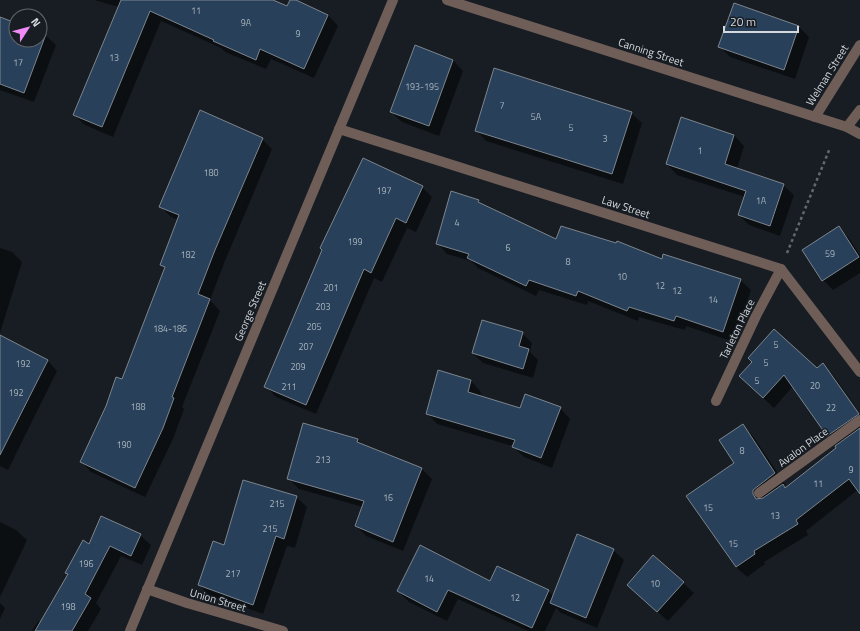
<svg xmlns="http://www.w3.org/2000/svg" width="860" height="631" font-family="'Titillium Web',sans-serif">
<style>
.shadow{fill:#0007}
.building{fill:#284059;stroke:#7d858d}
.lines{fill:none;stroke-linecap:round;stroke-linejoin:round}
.path{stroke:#63696e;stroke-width:2.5;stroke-dasharray:3 3;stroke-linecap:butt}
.minor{stroke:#6f5e58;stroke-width:10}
.labels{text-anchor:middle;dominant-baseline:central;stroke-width:3;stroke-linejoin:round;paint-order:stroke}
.number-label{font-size:9px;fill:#a9b3bc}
.street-label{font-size:11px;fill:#d4d9dd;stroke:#171d23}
</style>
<rect width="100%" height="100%" fill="#171d23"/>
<g class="shadow">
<polygon points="94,0 271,0 288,7 291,0 294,0 328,15 338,26 314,78 271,59 266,69 225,52 221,48 161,21 113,137 85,125 74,115 119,7"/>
<polygon points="0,18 16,24 16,40 40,40 40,33 45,35 56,45 34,102 0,90"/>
<polygon points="799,27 809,37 795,79 730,57 719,46"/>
<polygon points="453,60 463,71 439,136 402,122 391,112"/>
<polygon points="631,113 642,123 623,184 486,141 476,130"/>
<polygon points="682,118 734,135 744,146 737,169 783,185 794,195 780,236 749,225 739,215 745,197 677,175 667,164"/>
<polygon points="262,139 272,149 225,261 210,300 220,311 182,407 184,409 173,439 145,497 91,472 81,461 122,380 166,269 161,264 178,220 171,217 160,206"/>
<polygon points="422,187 432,197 416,232 407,228 382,282 374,278 316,414 276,397 265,386 323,250"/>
<polygon points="478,200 483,206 557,240 662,260 740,280 751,290 734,342 686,326 685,330 639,317 638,321 588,301 587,305 539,290 536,296 478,268 471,261 447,254 437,243"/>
<polygon points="838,227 849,238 860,255 860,273 833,290 823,280"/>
<polygon points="0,248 12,252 22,262 0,333"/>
<polygon points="522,333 532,343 530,352 538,360 533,378 483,363 473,353"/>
<polygon points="0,336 47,360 57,371 8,470 0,466"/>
<polygon points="823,365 833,375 860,412 832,375 830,375 860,417 860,491 859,489 806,531 808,535 764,562 765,564 747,577 736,567 736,463 743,426 753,436 785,484 783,486 786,489 838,448 838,445 828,435 793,386 774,408 740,376 817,369"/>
<polygon points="439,372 471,381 481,392 480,397 521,409 560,408 570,419 552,468 524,457 513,446 437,424 427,413"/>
<polygon points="358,440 363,445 422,469 432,479 403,551 366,536 356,526 363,507 299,489 288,478"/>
<polygon points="296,497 307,507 295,548 287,546 263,614 209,595 199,585 224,547"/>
<polygon points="0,522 16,530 27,540 0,597"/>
<polygon points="140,535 151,545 142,565 121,556 96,603 101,609 88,631 32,631 38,621 41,623 69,575 66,573 89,545"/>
<polygon points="613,550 624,560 597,628 561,613 556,608 545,631 528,631 458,599 447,621 409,602 398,591 491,582 548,591 554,596"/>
<polygon points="654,556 694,593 668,621 639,595"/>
<polygon points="0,603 5,608 0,619"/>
</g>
<g class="building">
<polygon points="121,0 273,0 287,6 290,0 296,0 328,15 304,69 260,49 256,60 213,41 214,40 150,11 102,127 73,115"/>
<polygon points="734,3 799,26 784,70 718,47"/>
<polygon points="0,17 16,23 16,40 40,40 40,32 46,34 24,93 0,84"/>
<polygon points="415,45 453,60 429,126 390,112"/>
<polygon points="494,68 632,112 612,174 475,131"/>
<polygon points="200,110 263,138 215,250 198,294 210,299 172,397 174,398 163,428 135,488 80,462 106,406 116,377 122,379 165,267 160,265 179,215 159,207"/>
<polygon points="681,117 734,135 725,164 784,184 770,226 738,215 746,191 666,164"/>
<polygon points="363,158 423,186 406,223 396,218 371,273 364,269 306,405 264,387 322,250 320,248"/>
<polygon points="451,191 479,200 478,202 556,239 561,226 616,243 617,241 662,259 663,254 741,279 723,332 676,316 674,321 629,307 627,311 578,291 576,296 529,280 526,286 467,258 469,254 436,244"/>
<polygon points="839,226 859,257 822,281 802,250"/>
<polygon points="482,320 523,332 519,346 529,349 523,369 472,353"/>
<polygon points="774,329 817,368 823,363 859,414 827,436 784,375 763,398 739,376 752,362 748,358"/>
<polygon points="0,335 48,360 0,455"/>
<polygon points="438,370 471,380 468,392 520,408 525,394 561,407 541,458 512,447 515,440 426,414"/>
<polygon points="303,423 358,439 357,442 422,468 393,542 355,526 364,501 287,479"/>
<polygon points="743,424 775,473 753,490 753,494 756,499 763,498 783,484 785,488 836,448 835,446 860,428 860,494 849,479 796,520 798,524 754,551 755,554 736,567 686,496 734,463 719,440"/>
<polygon points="243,480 297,496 284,539 276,536 253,605 198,585 213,541 224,545"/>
<polygon points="101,516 141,534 131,556 110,546 85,594 91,598 72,631 35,631 68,574 65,573 83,540 89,544"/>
<polygon points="577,534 614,549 586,618 550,603"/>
<polygon points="420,545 490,581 497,566 549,590 532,628 448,590 437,612 397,591"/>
<polygon points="653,555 684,582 657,612 627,585"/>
</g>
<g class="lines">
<polyline class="path" points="787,253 830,148"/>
<g class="minor">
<polyline points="447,0 847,127 860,134"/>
<polyline points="815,117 860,45"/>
<polyline points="847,127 860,110"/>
<polyline points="339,129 781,269 860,372"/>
<polyline points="716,401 756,316 781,269"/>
<polyline points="759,493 860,420"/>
<polyline points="147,589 187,603 283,631"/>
<polyline points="130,631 393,0"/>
</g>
</g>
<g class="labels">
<g class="number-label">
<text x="196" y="10">11</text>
<text x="246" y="22">9A</text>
<text x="298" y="33">9</text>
<text x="114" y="57">13</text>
<text x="18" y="62">17</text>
<text x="422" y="86">193-195</text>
<text x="502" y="105">7</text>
<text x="536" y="116">5A</text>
<text x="571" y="127">5</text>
<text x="605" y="138">3</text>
<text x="700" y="150">1</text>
<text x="211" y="172">180</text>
<text x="384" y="190">197</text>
<text x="761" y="200">1A</text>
<text x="457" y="222">4</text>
<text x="355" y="241">199</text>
<text x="508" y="247">6</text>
<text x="830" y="253">59</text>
<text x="188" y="254">182</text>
<text x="568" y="261">8</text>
<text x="622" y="276">10</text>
<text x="660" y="285">12</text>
<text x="331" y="287">201</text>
<text x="677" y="290">12</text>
<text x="713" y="299">14</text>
<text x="323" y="306">203</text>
<text x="314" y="326">205</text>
<text x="170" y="328">184-186</text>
<text x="776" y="344">5</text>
<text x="306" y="346">207</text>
<text x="766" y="362">5</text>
<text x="23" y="363">192</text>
<text x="298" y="366">209</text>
<text x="757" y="380">5</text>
<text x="815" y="385">20</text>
<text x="289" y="386">211</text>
<text x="16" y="392">192</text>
<text x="138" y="406">188</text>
<text x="831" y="407">22</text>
<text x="124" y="444">190</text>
<text x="742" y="450">8</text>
<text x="323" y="459">213</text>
<text x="851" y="469">9</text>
<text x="818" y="483">11</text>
<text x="388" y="497">16</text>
<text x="277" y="503">215</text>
<text x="708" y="507">15</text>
<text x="775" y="515">13</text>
<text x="270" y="528">215</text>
<text x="733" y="543">15</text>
<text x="86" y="563">196</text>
<text x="233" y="573">217</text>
<text x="429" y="578">14</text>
<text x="655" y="583">10</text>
<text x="515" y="597">12</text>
<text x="68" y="606">198</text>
</g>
<g class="street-label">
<text transform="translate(651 52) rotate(18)">Canning Street</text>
<text transform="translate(827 75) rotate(-58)">Welman Street</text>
<text transform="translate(626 207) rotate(18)">Law Street</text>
<text transform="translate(250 311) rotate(-67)">George Street</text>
<text transform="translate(737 329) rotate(-64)">Tarleton Place</text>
<text transform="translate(803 447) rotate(-36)">Avalon Place</text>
<text transform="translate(218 600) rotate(16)">Union Street</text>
</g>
</g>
<g transform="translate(28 28) rotate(54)"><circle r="19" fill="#171d23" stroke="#63686d"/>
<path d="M0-3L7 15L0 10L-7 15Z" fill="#ef8bf7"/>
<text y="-6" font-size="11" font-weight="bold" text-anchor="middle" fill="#d4d9dd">N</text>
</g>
<path d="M724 26v6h74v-6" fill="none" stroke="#d4d9dd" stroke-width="2"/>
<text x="730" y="26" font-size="12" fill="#d4d9dd" stroke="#171d23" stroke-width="3" paint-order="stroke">20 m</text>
</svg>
